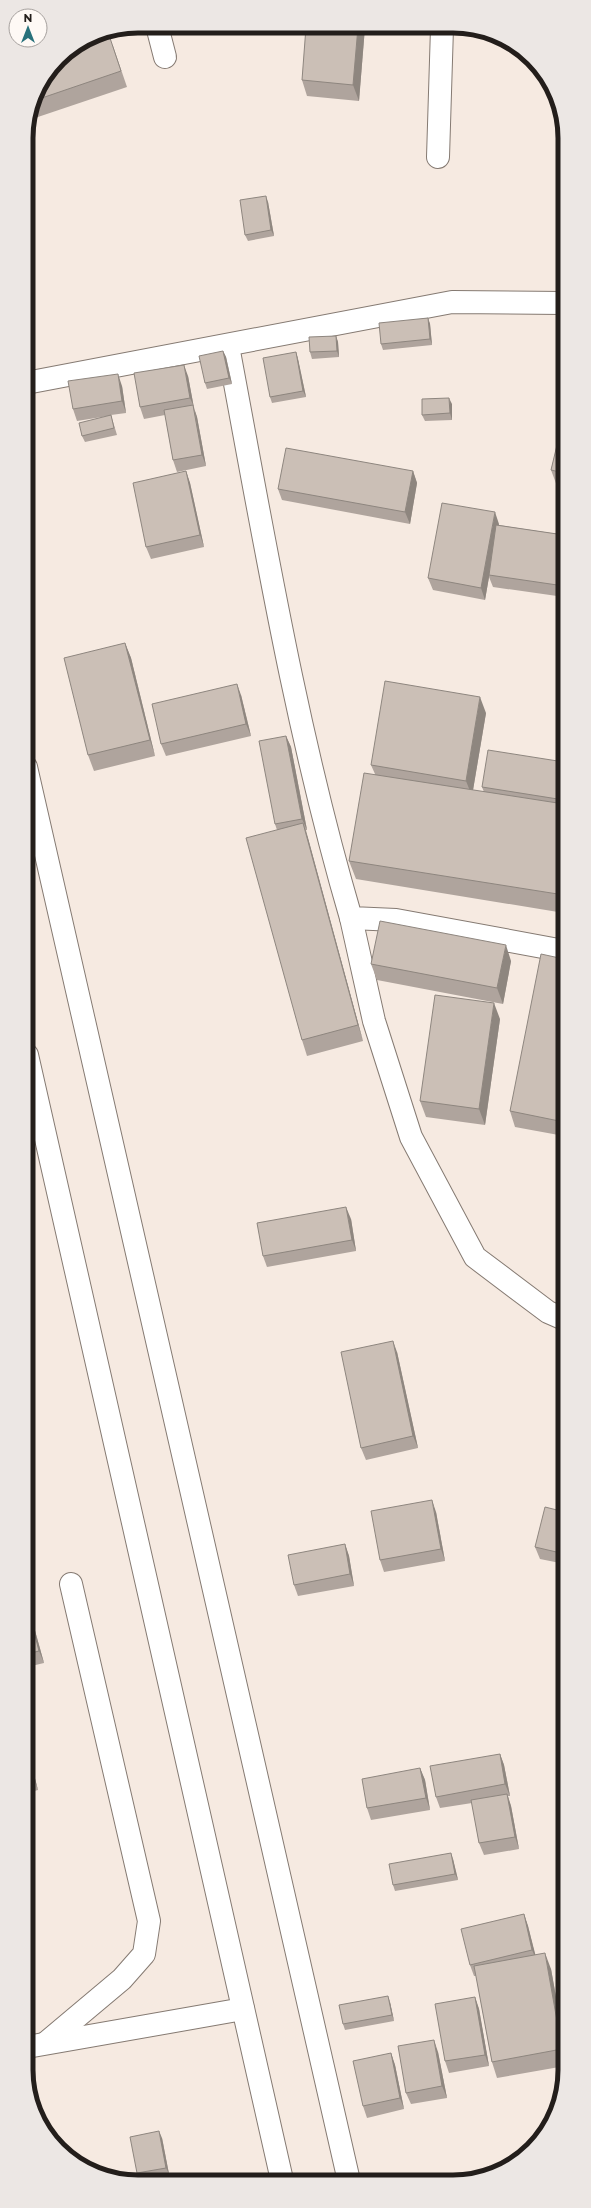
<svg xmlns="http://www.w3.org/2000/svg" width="591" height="2208" font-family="Montserrat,sans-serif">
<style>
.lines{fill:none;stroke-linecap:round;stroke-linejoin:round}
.minor-casing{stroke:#857a72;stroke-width:24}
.major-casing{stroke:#857a72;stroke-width:24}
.minor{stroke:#fff;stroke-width:22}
.major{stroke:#fff;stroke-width:22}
.wall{fill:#afa49d}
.shaded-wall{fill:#8e867f}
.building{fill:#cbbfb6;stroke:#8e867f}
.rim{fill:none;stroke:#231e1b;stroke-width:5}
</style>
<rect width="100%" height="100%" fill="#f6eae1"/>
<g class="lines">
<defs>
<g id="minor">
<polyline points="157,26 165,57"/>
<polyline points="438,157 442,28"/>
<path d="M228,346C264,538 296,731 351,918L396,920L564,951"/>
<polyline points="26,383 452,302 564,303"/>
<polyline points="351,918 374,1021 411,1137 475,1257 548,1312 564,1319"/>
<polyline points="47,2042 122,1979 144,1954 149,1921 71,1584"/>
<polyline points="27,2047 243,2009"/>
</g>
<g id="major">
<polyline points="26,767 349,2181"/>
<polyline points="27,1055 282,2180"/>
</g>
</defs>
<use href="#minor" class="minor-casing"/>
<use href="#major" class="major-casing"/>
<use href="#minor" class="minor"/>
<use href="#major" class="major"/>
</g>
<g class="wall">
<polygon points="241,27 270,27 270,30"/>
<polygon points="365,27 359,101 307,96 302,80"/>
<polygon points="113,46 127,87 29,120 35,95"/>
<polygon points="268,202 274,236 248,241 245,235"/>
<polygon points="428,318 430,324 432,345 383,350 381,344"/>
<polygon points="336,336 338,342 339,357 312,359 310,352"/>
<polygon points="223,351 226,357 232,384 207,389 205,383"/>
<polygon points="296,352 298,359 306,397 272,403 270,397"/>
<polygon points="188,376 194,408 197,417 206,466 177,472 173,460 165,415 144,419 140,407"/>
<polygon points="122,386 126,413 111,415 117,435 85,442 82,436 108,416 77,421 73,409"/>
<polygon points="452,404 452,420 425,421 422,415"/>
<polygon points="564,416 564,488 557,486 551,470"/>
<polygon points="186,471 190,483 204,547 151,559 146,547"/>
<polygon points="413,471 417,483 410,524 282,500 278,489"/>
<polygon points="499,524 499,525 564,535 564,597 493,587 489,577 485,600 433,590 428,578"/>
<polygon points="125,643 131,658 155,756 94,771 88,755"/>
<polygon points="241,695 251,736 166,756 161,744"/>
<polygon points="486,713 473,790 484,792 482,787 564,762 564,913 356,879 349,861 375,774 371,765"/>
<polygon points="286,736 291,747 307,830 306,830 308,838 363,1041 307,1056 302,1040 277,830 275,824"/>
<polygon points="564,959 564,1136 515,1127 510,1111"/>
<polygon points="511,961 503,1004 377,980 371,964"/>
<polygon points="500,1019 485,1125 426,1117 420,1101"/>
<polygon points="351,1219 356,1251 267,1267 263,1256"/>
<polygon points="397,1352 418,1448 366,1460 361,1448"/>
<polygon points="436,1512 445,1561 384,1572 380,1560"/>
<polygon points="565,1512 565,1564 540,1559 535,1547"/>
<polygon points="345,1544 349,1556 354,1586 298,1596 294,1585"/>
<polygon points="27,1602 44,1663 27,1667"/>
<polygon points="27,1748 38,1790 27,1793"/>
<polygon points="500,1754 504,1765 510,1796 508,1796 511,1806 519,1849 484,1855 479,1843 472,1803 440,1808 436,1797"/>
<polygon points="420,1768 425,1780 430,1810 371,1820 367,1808"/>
<polygon points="453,1859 458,1880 395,1891 393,1885"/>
<polygon points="524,1914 528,1926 535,1955 551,1969 565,2047 565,2066 497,2078 492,2062 476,1976 474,1976 470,1965"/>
<polygon points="475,1997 479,2009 489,2066 449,2073 445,2061"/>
<polygon points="390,2002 394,2021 345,2030 343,2024"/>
<polygon points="438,2052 447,2098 411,2104 406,2093"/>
<polygon points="391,2053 395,2065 404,2109 367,2118 363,2106"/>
<polygon points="162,2138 169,2174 139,2179 137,2173"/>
</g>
<g class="shaded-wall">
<polygon points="358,27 365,27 359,101 353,85"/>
<polygon points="266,196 268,202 274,236 271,230"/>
<polygon points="428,318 430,324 432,345 430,339"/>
<polygon points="336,336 338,342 339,357 337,351"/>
<polygon points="223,351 226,357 232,384 229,378"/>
<polygon points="296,352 298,359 306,397 303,391"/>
<polygon points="184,365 188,376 194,408 197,417 206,466 202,455 194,407 190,398"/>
<polygon points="118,374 122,386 126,413 122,401"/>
<polygon points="449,398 452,404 452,420 450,413"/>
<polygon points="186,471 190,483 204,547 200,535"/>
<polygon points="413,471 417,483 410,524 405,512"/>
<polygon points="495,512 499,524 490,575 489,575 489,577 485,600 481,588"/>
<polygon points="125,643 131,658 155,756 150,740"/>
<polygon points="237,684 241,695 251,736 246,724"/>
<polygon points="480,697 486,713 472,796 466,781"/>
<polygon points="286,736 291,747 307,830 302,819"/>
<polygon points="303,823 308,838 363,1041 358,1025"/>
<polygon points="506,945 511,961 503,1004 497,988"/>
<polygon points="494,1003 500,1019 485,1125 479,1109"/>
<polygon points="346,1207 351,1219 356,1251 352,1240"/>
<polygon points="393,1341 397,1352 418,1448 413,1436"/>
<polygon points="432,1500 436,1512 445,1561 441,1549"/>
<polygon points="345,1544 349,1556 354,1586 350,1574"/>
<polygon points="27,1602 44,1663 39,1651 27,1605"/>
<polygon points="27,1748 38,1790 32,1774 27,1754"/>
<polygon points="500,1754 504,1765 510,1796 505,1784"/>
<polygon points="420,1768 425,1780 430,1810 426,1798"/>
<polygon points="507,1794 511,1806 519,1849 515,1837"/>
<polygon points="451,1853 453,1859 458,1880 455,1874"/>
<polygon points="524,1914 528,1926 537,1961 532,1950"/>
<polygon points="545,1953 551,1969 565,2047 565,2056 562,2049"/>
<polygon points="388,1996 390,2002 394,2021 392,2015"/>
<polygon points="475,1997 479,2009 489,2066 485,2055"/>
<polygon points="434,2040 438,2052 447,2098 442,2086"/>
<polygon points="391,2053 395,2065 404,2109 400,2098"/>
<polygon points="159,2131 162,2138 169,2174 166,2168"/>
</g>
<g class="building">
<polygon points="306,27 358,27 353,85 302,80"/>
<polygon points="108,32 121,71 33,101 35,95 59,59 94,35"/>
<polygon points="266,196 271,230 245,235 240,200"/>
<polygon points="428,318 430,339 381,344 379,323"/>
<polygon points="336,336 337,351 310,352 309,337"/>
<polygon points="223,351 229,378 205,383 199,356"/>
<polygon points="296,352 303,391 270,397 263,358"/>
<polygon points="184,365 190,398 140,407 134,373"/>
<polygon points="118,374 122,401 73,409 68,381"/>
<polygon points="449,398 450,413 422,415 422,399"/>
<polygon points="193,405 202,455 173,460 164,410"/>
<polygon points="111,415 114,428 82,436 79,423"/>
<polygon points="564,416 564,473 551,470"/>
<polygon points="286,448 413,471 405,512 278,489"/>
<polygon points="186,471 200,535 146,547 133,483"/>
<polygon points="442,503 495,512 481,588 428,578"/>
<polygon points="496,525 564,535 564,586 489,575"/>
<polygon points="125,643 150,740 88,755 64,658"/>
<polygon points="385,681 480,697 466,781 371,765"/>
<polygon points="237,684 246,724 161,744 152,704"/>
<polygon points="286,736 302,819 275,824 259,741"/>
<polygon points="488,750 564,762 564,800 482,787"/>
<polygon points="364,773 564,804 564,895 349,861"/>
<polygon points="303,823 358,1025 302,1040 246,838"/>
<polygon points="380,921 506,945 497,988 371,964"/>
<polygon points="541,954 564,959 564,1122 510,1111"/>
<polygon points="435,995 494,1003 479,1109 420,1101"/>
<polygon points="346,1207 352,1240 263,1256 257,1223"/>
<polygon points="393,1341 413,1436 361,1448 341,1352"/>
<polygon points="432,1500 441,1549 380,1560 371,1511"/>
<polygon points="545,1507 565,1512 565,1554 535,1547"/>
<polygon points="345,1544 350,1574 294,1585 288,1555"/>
<polygon points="27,1605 39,1651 27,1654"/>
<polygon points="27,1754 32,1774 27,1776"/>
<polygon points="500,1754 505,1784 436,1797 430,1766"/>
<polygon points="420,1768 426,1798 367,1808 362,1779"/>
<polygon points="507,1794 515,1837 479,1843 471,1800"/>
<polygon points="451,1853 455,1874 393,1885 389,1864"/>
<polygon points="524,1914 532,1950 470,1965 461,1929"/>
<polygon points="545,1953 562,2049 492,2062 474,1966"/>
<polygon points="388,1996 392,2015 343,2024 339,2005"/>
<polygon points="475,1997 485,2055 445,2061 435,2004"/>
<polygon points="434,2040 442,2086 406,2093 398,2046"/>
<polygon points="391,2053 400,2098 363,2106 353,2061"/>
<polygon points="159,2131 166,2168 137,2173 130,2137"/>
</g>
<path d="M0 0H591V2208H0ZM138 33H453A105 105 0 0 1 558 138V2070A105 105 0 0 1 453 2175H138A105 105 0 0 1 33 2070V138A105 105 0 0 1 138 33Z" fill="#ece7e4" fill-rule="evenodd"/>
<path class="rim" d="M138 33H453A105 105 0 0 1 558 138V2070A105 105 0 0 1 453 2175H138A105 105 0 0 1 33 2070V138A105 105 0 0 1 138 33Z"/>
<g transform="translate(28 28)"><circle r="19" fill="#fef9f5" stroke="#a6a19e"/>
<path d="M0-3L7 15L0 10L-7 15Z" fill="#28717b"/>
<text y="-6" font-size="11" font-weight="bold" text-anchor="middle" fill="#231e1b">N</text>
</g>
</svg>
